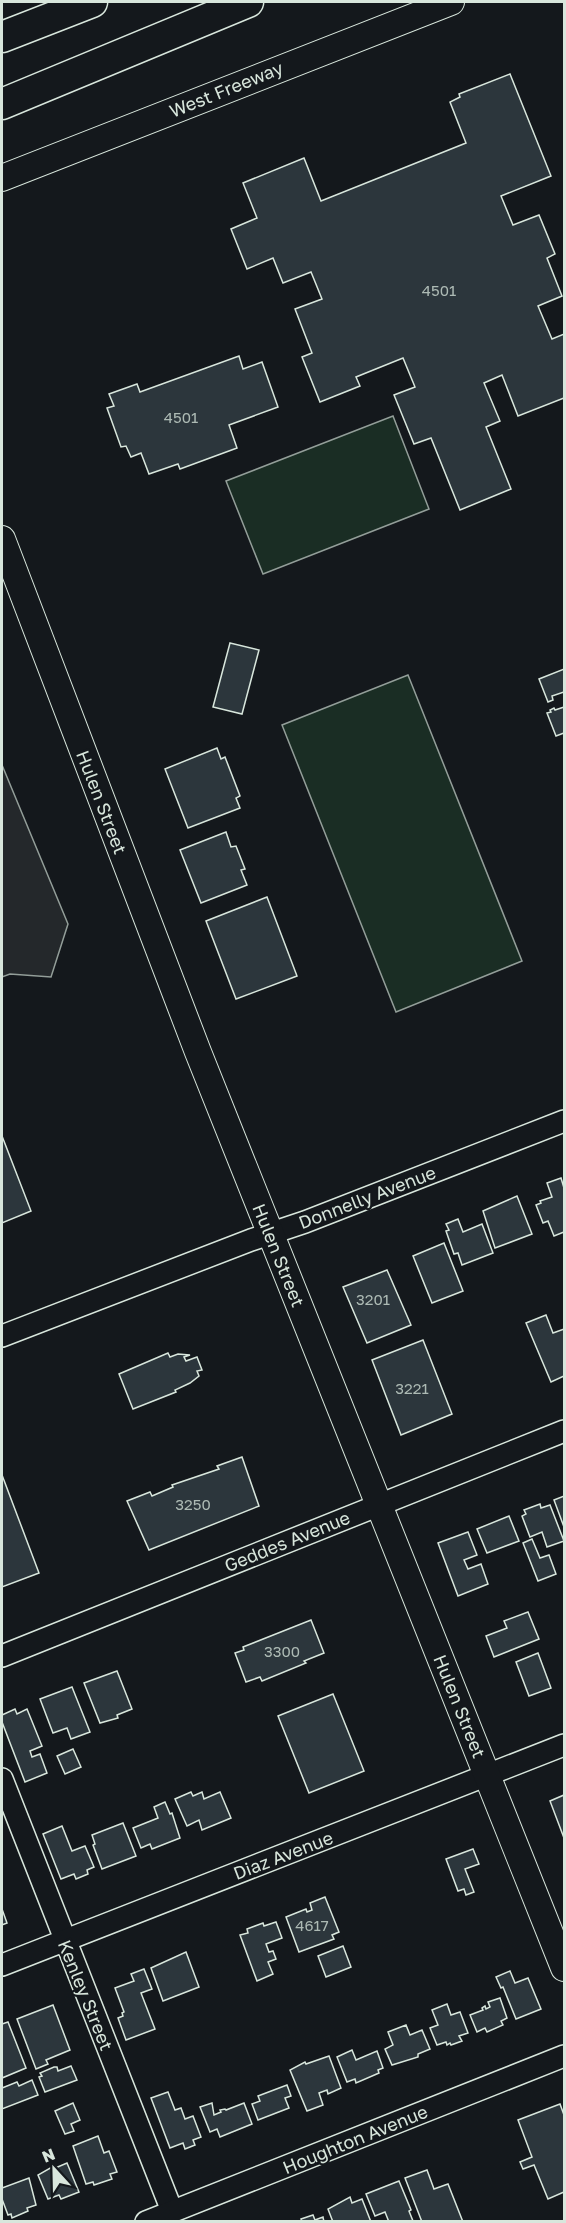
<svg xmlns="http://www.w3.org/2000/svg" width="566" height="2223" font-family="'Golos Text',sans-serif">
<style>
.pitch{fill:#1a2d24;stroke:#939e99;stroke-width:1.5}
.parking{fill:#24282b;stroke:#939e99;stroke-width:1.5}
.building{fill:#2c363c;stroke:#d8e6dc;stroke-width:1.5}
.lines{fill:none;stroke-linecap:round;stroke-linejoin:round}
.minor-casing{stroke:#d8e6dc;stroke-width:24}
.major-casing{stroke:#d8e6dc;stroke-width:28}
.highway-casing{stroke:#d8e6dc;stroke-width:33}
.minor{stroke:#14181c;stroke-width:21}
.major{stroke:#14181c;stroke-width:26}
.highway{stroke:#14181c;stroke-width:30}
.labels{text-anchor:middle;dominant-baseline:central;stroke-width:4.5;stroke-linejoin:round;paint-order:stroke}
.number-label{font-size:15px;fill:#adbab4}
.street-label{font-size:18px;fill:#d8e6dc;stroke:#14181c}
</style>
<rect width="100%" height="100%" fill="#14181c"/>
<g class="pitch">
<polygon points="393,416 429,509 263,574 226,481"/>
<polygon points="408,675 522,961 396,1012 282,725"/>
</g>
<polygon class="parking" points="2,765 68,924 51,977 10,974 2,977"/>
<g class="building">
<polygon points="510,74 551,176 501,196 513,225 539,215 555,254 547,258 562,296 538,306 552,339 564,334 564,398 518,416 502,375 484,383 500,421 486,427 511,489 460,510 431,438 414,444 394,395 415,387 403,358 356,377 360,386 320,402 302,357 312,353 295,309 322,299 311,272 283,283 273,258 247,269 231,229 257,218 243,183 304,158 321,201 466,143 450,102 460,97 459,94"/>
<polygon points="239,356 243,369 262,362 278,407 229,425 237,448 180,469 178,464 149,474 141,453 131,457 126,446 121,447 107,408 114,406 109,394 137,384 140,392"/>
<polygon points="230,643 259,650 242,714 213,707"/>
<polygon points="564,669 564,692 552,696 553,700 548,702 539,679"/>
<polygon points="564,707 564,733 556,736 547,713 551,712 550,710 554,708 555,710"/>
<polygon points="217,748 221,759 225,757 240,796 236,798 240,808 188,828 165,769"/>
<polygon points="226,832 231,847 236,846 245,869 241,870 247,885 201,903 180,850"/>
<polygon points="267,897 297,976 236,999 206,921"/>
<polygon points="2,1136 31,1211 2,1223"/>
<polygon points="561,1178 564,1188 564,1232 554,1236 548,1221 543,1223 536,1205 541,1203 540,1201 552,1197 547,1183"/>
<polygon points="517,1196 532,1234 495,1248 483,1211"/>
<polygon points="458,1219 463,1232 482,1224 493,1253 462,1265 458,1253 454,1254 446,1231 449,1230 446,1224"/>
<polygon points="444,1243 463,1291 432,1303 413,1256"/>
<polygon points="387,1270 411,1325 367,1343 343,1287"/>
<polygon points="546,1315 553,1333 564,1329 564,1376 551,1382 526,1323"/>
<polygon points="423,1340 452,1414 401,1435 372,1360"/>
<polygon points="168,1353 170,1357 178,1354 190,1355 184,1357 186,1361 197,1357 202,1370 197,1371 199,1376 190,1383 175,1390 176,1392 133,1409 119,1374"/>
<polygon points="242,1457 259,1506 149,1550 127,1501 150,1492 152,1496 173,1487 172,1485 219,1469 217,1466"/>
<polygon points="2,1475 39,1573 2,1587"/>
<polygon points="564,1496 564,1527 554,1500"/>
<polygon points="540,1504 541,1508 550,1505 564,1541 547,1547 542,1532 530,1537 522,1516 526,1514 524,1510"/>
<polygon points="509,1516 519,1541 487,1553 477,1529"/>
<polygon points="468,1532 477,1555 464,1560 468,1569 481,1564 488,1584 458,1596 438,1543"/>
<polygon points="532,1539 540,1558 549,1555 556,1574 538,1581 523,1543"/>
<polygon points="528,1612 539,1639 494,1657 486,1636 507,1628 504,1621"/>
<polygon points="311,1620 324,1653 304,1661 306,1663 262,1681 260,1677 246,1682 235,1653 244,1650 243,1647"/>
<polygon points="538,1653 551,1688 529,1696 516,1662"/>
<polygon points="117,1671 132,1709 117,1715 118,1718 100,1723 84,1683"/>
<polygon points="72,1687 90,1732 71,1739 67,1728 53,1733 40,1699"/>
<polygon points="333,1694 364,1771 309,1793 278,1716"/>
<polygon points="15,1709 17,1714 27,1709 42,1746 30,1751 32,1757 40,1754 47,1773 25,1782 2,1722 2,1715"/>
<polygon points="73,1749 81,1767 65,1774 57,1756"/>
<polygon points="191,1792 193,1796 202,1792 204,1799 220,1792 231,1818 202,1830 199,1820 187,1826 175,1799"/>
<polygon points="564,1795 564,1838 550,1801"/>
<polygon points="165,1802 170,1814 172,1813 180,1838 152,1849 150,1844 141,1848 133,1828 158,1818 154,1807"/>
<polygon points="123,1823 136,1856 102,1869 93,1845 95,1844 92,1835"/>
<polygon points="62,1826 72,1851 85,1846 94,1867 87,1870 88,1874 76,1879 74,1874 61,1879 43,1834"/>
<polygon points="473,1849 479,1864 465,1869 474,1892 466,1895 464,1889 458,1891 446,1859"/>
<polygon points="325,1897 339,1932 332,1935 334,1939 299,1952 286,1917 306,1909 307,1912 312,1910 310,1903"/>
<polygon points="2,1909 7,1923 2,1925"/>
<polygon points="276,1922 282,1938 266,1944 269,1952 273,1951 276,1959 268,1962 273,1974 257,1981 240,1935 248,1933 247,1929 263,1923 264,1926"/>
<polygon points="343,1946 351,1967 326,1977 318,1956"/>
<polygon points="186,1952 199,1987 163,2001 151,1968"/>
<polygon points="144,1969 152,1989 141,1993 155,2029 126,2040 118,2018 123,2016 122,2013 124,2012 115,1988 134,1981 131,1974"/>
<polygon points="510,1971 515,1983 528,1978 541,2009 516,2019 503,1987 501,1988 496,1977"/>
<polygon points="500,1998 507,2018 501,2021 503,2025 487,2032 485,2028 477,2032 470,2015 483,2010 482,2008 485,2006 486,2009 490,2007 488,2002"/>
<polygon points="447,2004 451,2015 460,2012 468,2033 459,2036 462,2041 451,2045 450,2043 447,2045 446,2042 437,2045 430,2028 438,2025 432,2010"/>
<polygon points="53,2005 70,2050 46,2060 48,2064 36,2069 17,2019"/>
<polygon points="8,2022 26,2068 2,2078 2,2024"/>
<polygon points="406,2025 410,2035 422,2030 430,2049 418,2054 418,2057 392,2065 385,2049 393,2045 388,2032"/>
<polygon points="352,2050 356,2060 377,2051 383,2068 378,2070 379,2073 356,2083 355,2079 347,2082 337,2057"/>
<polygon points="329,2056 341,2088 328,2094 327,2090 319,2093 323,2105 307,2111 290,2070 305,2062 306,2064"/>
<polygon points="71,2066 77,2080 45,2092 39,2077 42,2076 40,2073 54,2067 57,2067 58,2071"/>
<polygon points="32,2080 38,2095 2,2109 2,2088 17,2082 19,2086"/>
<polygon points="287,2085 291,2096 285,2098 289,2108 258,2120 252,2104 260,2101 258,2096"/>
<polygon points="168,2092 175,2110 181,2108 185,2119 193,2116 201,2137 193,2140 195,2145 185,2149 183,2143 170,2148 151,2098"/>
<polygon points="73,2103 80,2120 71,2124 74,2131 65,2134 55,2111"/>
<polygon points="212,2103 214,2115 221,2112 220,2110 225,2109 226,2110 244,2103 252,2124 220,2137 217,2129 210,2132 200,2107"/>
<polygon points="560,2104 564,2115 564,2192 548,2199 534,2165 523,2169 520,2162 532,2157 518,2120"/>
<polygon points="98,2136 104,2153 109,2151 117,2172 110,2174 112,2179 94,2185 93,2182 86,2184 73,2146"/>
<polygon points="67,2163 79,2192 61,2199 59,2195 48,2199 38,2175 52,2167 53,2169"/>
<polygon points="427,2170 434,2189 448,2184 463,2222 422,2222 405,2178"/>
<polygon points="29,2178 36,2205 27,2208 28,2211 12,2218 11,2214 8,2215 2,2199 2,2188"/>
<polygon points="399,2181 411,2210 409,2211 413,2221 389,2222 385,2212 375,2216 366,2194"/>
<polygon points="350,2197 352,2203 362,2199 371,2222 333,2222 328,2209"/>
<polygon points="313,2215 315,2220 323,2217 324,2222 302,2222 301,2219"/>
</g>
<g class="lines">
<defs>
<g id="minor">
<polyline points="2,1336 251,1240 305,1222 564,1121"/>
<polyline points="2,1656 564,1431"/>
<polyline points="2,1779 172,2211"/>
<polyline points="2,1965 564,1745"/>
<polyline points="146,2222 564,2056"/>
</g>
<g id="major">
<polyline points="2,178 451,2"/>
<polyline points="2,539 198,1052 564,1968"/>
</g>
<g id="highway">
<polyline points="2,37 92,2"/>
<polyline points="2,104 248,2"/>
</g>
</defs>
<use href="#minor" class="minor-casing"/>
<use href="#major" class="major-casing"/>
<use href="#highway" class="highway-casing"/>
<use href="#minor" class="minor"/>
<use href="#major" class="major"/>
<use href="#highway" class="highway"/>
</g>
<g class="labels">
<g class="number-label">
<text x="439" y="290">4501</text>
<text x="181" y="417">4501</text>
<text x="373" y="1299">3201</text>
<text x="412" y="1388">3221</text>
<text x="193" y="1504">3250</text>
<text x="282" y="1651">3300</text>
<text x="312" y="1925">4617</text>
</g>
<g class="street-label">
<text transform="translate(226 89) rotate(-22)">West Freeway</text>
<text transform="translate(102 802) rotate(69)">Hulen Street</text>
<text transform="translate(367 1197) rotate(-21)">Donnelly Avenue</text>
<text transform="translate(279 1255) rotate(68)">Hulen Street</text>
<text transform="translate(287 1541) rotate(-22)">Geddes Avenue</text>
<text transform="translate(460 1706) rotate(68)">Hulen Street</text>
<text transform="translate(283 1855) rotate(-21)">Diaz Avenue</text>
<text transform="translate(86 1995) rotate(68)">Kenley Street</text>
<text transform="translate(355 2139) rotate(-22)">Houghton Avenue</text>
</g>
</g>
<rect width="566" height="2223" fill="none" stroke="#d8e6dc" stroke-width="6"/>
<g transform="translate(54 2169) rotate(338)" stroke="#14181c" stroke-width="4.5" paint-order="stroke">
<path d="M0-4.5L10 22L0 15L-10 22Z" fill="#d8e6dc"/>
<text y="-9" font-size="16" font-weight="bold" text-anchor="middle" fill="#d8e6dc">N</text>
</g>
</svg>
